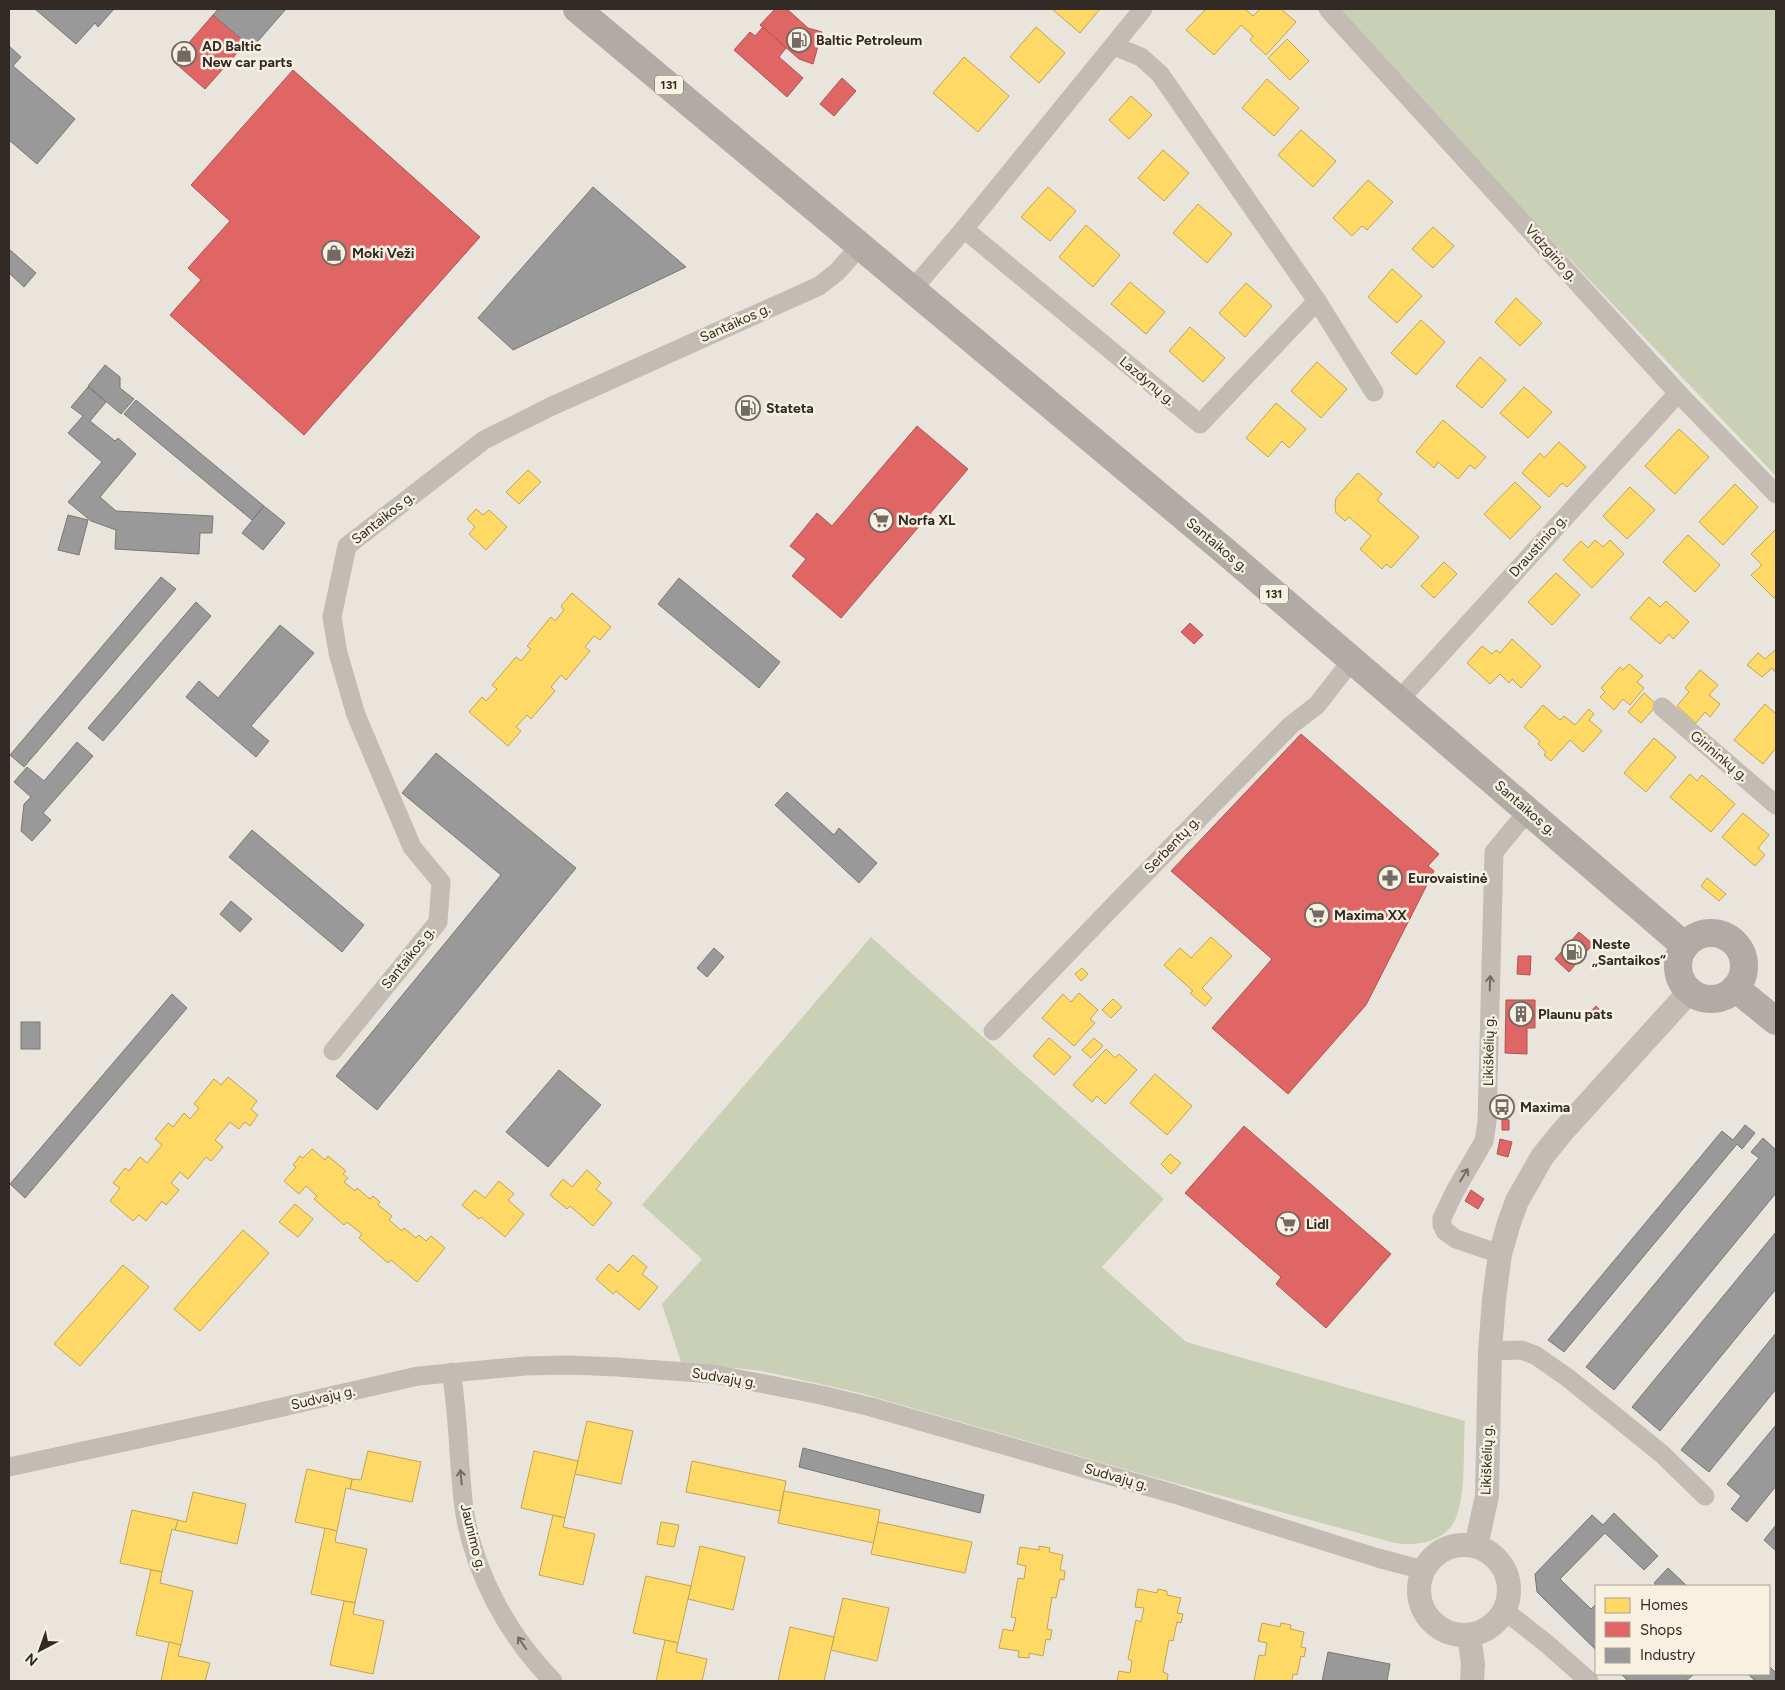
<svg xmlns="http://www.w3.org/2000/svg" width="1785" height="1690" font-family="Figtree,sans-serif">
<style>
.green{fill:#c9d0b6}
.homes{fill:#ffd966;stroke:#c2a452}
.shops{fill:#e06666;stroke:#ac5452}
.industry{fill:#999;stroke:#7a7876}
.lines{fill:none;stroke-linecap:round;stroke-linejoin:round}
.minor{stroke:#c3bcb5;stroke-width:19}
.tertiary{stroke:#c3bcb5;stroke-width:24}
.primary{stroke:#b1aba5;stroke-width:28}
.oneway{stroke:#736c65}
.labels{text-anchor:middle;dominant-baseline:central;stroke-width:5;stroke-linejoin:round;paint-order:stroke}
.shield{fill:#f8f0e1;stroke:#6d655d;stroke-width:1}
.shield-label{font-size:12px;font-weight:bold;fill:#322a24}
.poi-label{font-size:14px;font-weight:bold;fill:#322a24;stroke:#f8f0e1;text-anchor:start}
.street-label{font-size:14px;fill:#322a24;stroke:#f8f0e1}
</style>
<rect width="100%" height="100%" fill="#eae5dc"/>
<g class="green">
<polygon points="1332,9 1776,9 1776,476"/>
<path d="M871,937L1164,1199L1102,1267L1186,1342L1465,1421C1463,1449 1466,1489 1457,1515C1449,1541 1418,1547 1395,1543L1138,1473L860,1393L762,1371L681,1362L662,1304L702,1259L642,1205Z"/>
</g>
<g class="homes">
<polygon points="1052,9 1100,9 1080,33"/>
<polygon points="1206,9 1245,9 1253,16 1260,9 1281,9 1296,22 1266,55 1250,40 1253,36 1241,25 1214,55 1186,30"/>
<polygon points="1036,27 1065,53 1039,83 1010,57"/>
<polygon points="1287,39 1309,61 1290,80 1268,58"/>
<polygon points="964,57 1009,96 978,132 933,93"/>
<polygon points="1267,79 1299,108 1274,136 1242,108"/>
<polygon points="1131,96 1152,115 1129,139 1109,120"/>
<polygon points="1301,130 1336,161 1313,187 1278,155"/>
<polygon points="1163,150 1189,173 1164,201 1138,178"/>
<polygon points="1368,180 1393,202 1367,230 1362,226 1352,236 1333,218"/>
<polygon points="1048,187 1076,211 1050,241 1021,217"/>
<polygon points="1198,204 1232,234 1207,263 1173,233"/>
<polygon points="1086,225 1120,255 1093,287 1059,257"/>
<polygon points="1433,227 1454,246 1433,268 1412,249"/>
<polygon points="1392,269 1422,296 1397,323 1368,297"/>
<polygon points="1130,282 1165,312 1146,334 1111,304"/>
<polygon points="1246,283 1272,306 1245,337 1219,313"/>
<polygon points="1516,298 1542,323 1520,346 1495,322"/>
<polygon points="1421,320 1445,342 1416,375 1391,353"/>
<polygon points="1190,327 1225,358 1203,382 1169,351"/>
<polygon points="1480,357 1506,380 1482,408 1456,386"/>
<polygon points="1317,362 1347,389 1321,418 1291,391"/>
<polygon points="1524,387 1552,412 1528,438 1500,413"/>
<polygon points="1276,403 1306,429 1289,448 1282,441 1268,457 1246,438"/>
<polygon points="1443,420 1486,457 1475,469 1470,465 1458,479 1438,462 1434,468 1416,452"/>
<polygon points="1679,429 1709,457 1675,494 1645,466"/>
<polygon points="1559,442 1586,467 1567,487 1562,483 1549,497 1522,473 1540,453 1544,458"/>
<polygon points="528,470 541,482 519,504 506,492"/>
<polygon points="1358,473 1382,494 1377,500 1419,537 1391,568 1386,564 1382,569 1360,549 1371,536 1349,517 1345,521 1336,513 1335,506 1336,498"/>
<polygon points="1515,482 1541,507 1510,539 1484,514"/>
<polygon points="1735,484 1758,507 1723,545 1699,522"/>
<polygon points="1630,487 1655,510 1627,539 1603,516"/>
<polygon points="476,509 483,515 489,510 507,527 486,550 469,534 475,527 467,519"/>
<polygon points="1775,530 1776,532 1776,595 1774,598 1751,575 1762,565 1751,554"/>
<polygon points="1688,535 1720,565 1695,592 1663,562"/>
<polygon points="1595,540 1603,547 1610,540 1624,554 1592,588 1563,560 1581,541 1588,548"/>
<polygon points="1444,562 1457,574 1434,598 1421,586"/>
<polygon points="1556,573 1580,595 1552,625 1528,602"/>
<polygon points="572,593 611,627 600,640 594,636 585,647 590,651 566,680 561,675 551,687 555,691 531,719 527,715 516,727 521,731 508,746 469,712 482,697 486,701 497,689 492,685 516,657 521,661 531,649 527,646 551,617 555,621 564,610 561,606"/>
<polygon points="1649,597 1660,607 1666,601 1689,622 1673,639 1669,634 1660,644 1630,618"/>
<polygon points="1512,639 1541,666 1521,688 1512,679 1509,683 1500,674 1490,684 1467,663 1482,646 1492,654 1496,650 1500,653"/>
<polygon points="1776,649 1776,673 1772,668 1762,677 1747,665 1758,653 1765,659"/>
<polygon points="1629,664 1643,676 1637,682 1644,688 1630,705 1623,699 1614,710 1600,697 1605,692 1601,688 1620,667 1623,670"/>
<polygon points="1700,670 1718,685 1709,695 1720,704 1710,717 1705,712 1696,723 1677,706 1689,692 1685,688"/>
<polygon points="1644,693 1657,705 1641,723 1628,712"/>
<polygon points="1765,704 1776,714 1776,748 1763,764 1734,740"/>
<polygon points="1543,705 1560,720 1564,716 1575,725 1589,709 1594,714 1589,720 1602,731 1583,752 1570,740 1551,761 1544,755 1546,752 1538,744 1540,741 1524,727"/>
<polygon points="1654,738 1676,757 1646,792 1624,773"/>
<polygon points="1690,774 1697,781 1702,775 1735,804 1711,832 1670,797"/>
<polygon points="1743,813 1769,835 1758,848 1765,855 1755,866 1722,837"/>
<polygon points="1707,878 1726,894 1719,901 1701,886"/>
<polygon points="1211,937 1232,956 1202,988 1212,998 1205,1006 1190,993 1193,991 1164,965 1180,948 1191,958"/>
<polygon points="1082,968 1088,974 1081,981 1075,974"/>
<polygon points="1079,993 1098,1010 1090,1019 1095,1023 1074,1046 1042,1018 1063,994 1071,1002"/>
<polygon points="1113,999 1122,1007 1111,1018 1102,1010"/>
<polygon points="1049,1038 1071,1057 1054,1075 1033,1056"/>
<polygon points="1094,1038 1103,1046 1091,1058 1082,1050"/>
<polygon points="1106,1049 1115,1058 1119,1054 1137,1070 1105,1104 1097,1096 1092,1102 1073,1085"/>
<polygon points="1155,1074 1192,1106 1167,1135 1130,1103"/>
<polygon points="228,1077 257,1101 251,1109 258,1115 250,1126 245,1122 239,1129 230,1122 215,1140 223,1147 211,1161 206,1157 188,1179 180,1172 171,1183 179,1190 166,1205 162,1201 146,1221 139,1215 133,1221 110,1201 120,1188 113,1183 125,1168 129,1171 140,1157 147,1163 162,1145 155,1139 168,1123 173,1127 184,1113 190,1119 199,1108 194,1104 214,1079 221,1085"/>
<polygon points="312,1149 325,1160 328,1156 346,1171 343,1174 348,1178 344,1182 355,1191 357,1188 370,1199 373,1196 380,1202 378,1205 392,1216 389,1220 402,1231 404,1228 416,1238 419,1235 426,1241 431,1236 445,1248 417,1282 391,1260 388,1263 359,1238 362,1234 347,1222 344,1225 314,1199 317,1196 306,1186 299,1194 284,1181 296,1167 293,1165 300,1156 303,1158"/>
<polygon points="1170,1154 1181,1163 1171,1174 1161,1164"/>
<polygon points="587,1170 601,1183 596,1189 612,1203 593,1226 570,1206 567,1209 550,1195 563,1179 572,1187"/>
<polygon points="499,1181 514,1194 508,1200 524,1214 505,1237 481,1217 479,1219 462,1205 475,1190 485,1198"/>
<polygon points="295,1204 313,1219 298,1237 279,1222"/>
<polygon points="243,1230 269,1253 200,1331 174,1309"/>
<polygon points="633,1255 647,1267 642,1274 658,1287 639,1310 616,1291 613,1294 596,1279 609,1264 618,1272"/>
<polygon points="123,1265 149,1287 80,1366 54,1344"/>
<polygon points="587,1421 633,1431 621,1484 575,1474"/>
<polygon points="368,1451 421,1462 412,1502 350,1489 352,1479 361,1480"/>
<polygon points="534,1451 578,1461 565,1518 521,1508"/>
<polygon points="692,1461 786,1481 780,1511 686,1492"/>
<polygon points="307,1469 352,1479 350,1489 346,1488 337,1531 295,1522"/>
<polygon points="784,1491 880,1510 874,1543 778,1523"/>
<polygon points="193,1492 246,1504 237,1544 175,1530 178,1520 186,1522"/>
<polygon points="132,1510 178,1520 175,1530 172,1529 162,1572 120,1563"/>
<polygon points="553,1515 565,1518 563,1527 595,1534 583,1585 539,1575"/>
<polygon points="661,1522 679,1525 674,1547 657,1544"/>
<polygon points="878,1522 972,1542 965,1573 871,1554"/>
<polygon points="325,1528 337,1531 335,1542 367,1549 355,1603 311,1594"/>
<polygon points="700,1546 745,1557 733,1610 688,1599"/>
<polygon points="1039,1546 1050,1548 1049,1552 1063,1555 1060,1570 1065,1571 1064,1580 1060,1579 1056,1598 1052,1597 1047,1629 1052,1630 1050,1640 1046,1639 1043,1656 1029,1653 1029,1658 1018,1657 1019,1651 999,1648 1003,1629 1013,1631 1016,1618 1011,1617 1018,1578 1024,1579 1026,1566 1017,1564 1020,1547 1039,1550"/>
<polygon points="151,1570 162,1572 160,1583 193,1591 181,1645 136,1635"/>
<polygon points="646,1576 691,1586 678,1643 633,1633"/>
<polygon points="1138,1589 1157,1593 1158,1589 1167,1591 1167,1595 1181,1598 1177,1613 1183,1614 1181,1623 1177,1622 1173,1641 1169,1640 1163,1672 1168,1674 1167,1681 1117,1681 1119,1671 1130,1673 1132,1661 1128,1659 1136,1620 1141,1622 1144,1608 1135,1607"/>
<polygon points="843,1598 889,1608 877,1661 831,1650"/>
<polygon points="344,1601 355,1603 353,1614 384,1621 373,1674 330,1665"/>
<polygon points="1262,1623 1280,1627 1281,1623 1291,1625 1290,1629 1304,1632 1301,1647 1306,1648 1304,1657 1301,1656 1297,1675 1293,1674 1292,1681 1254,1681 1259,1655 1265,1656 1267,1643 1258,1641"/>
<polygon points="790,1627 834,1637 824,1681 778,1681"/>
<polygon points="665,1640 678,1643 676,1652 707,1659 702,1681 656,1681"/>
<polygon points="169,1642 181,1645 178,1656 210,1663 205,1681 161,1681"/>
</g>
<g class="shops">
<polygon points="775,9 787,9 808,28 822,32 813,64 799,59 760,25"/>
<polygon points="213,15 246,43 205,89 173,61"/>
<polygon points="763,27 786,48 779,57 803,78 787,97 734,50 750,32 755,36"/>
<polygon points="293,70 480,237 304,435 170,315 201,280 188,268 230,221 191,185"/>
<polygon points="842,78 856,91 834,116 820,104"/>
<polygon points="917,426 968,469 841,618 792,576 806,559 790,546 817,513 832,526"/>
<polygon points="1190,623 1203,635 1194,644 1181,632"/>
<polygon points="1301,734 1439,854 1428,866 1434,871 1366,1005 1288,1094 1212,1028 1272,959 1171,871"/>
<polygon points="1579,932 1593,944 1569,972 1555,959"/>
<polygon points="1518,956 1531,956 1530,975 1517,974"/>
<polygon points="1506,1000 1535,1000 1535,1028 1527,1028 1527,1054 1505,1053"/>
<polygon points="1596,1006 1601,1011 1593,1020 1588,1015"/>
<polygon points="1502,1119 1509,1120 1509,1130 1502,1130"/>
<polygon points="1244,1126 1391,1254 1326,1328 1276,1284 1281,1277 1185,1193"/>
<polygon points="1500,1139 1512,1142 1508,1157 1497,1154"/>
<polygon points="1471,1190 1484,1199 1478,1209 1465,1201"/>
</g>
<g class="industry">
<polygon points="35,9 114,9 98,27 95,23 76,44"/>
<polygon points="218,9 286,9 252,48 213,15"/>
<polygon points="9,46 21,57 13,66 75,119 37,164 9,140"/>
<polygon points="593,187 686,267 513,350 478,318"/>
<polygon points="9,249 36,273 24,287 9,273"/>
<polygon points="105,365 120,377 120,388 134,399 121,414 88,386"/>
<polygon points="88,387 106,402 90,421 115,441 118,438 136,454 100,497 116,511 213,516 212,533 200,533 199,554 115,549 116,530 91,521 68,502 102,462 68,433 83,416 71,407"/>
<polygon points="136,400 264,506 252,520 124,414"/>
<polygon points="264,506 285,523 263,550 242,533"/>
<polygon points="68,515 88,520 79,555 58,550"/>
<polygon points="161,577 176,589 24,767 10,755"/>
<polygon points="679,578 780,662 759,688 658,604"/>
<polygon points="196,602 211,616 103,741 88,728"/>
<polygon points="280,625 314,653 251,726 269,741 256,757 186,697 199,681 218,698"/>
<polygon points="77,742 93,756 43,813 51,820 32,841 21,831 24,804 31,797 14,782 27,767 44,781"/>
<polygon points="436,753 576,868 377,1110 336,1076 501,875 402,793"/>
<polygon points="787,792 834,835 839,828 877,863 859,883 775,805"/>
<polygon points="252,830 364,925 342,952 229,857"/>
<polygon points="231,901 252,919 240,932 220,914"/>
<polygon points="714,948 724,957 707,977 697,968"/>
<polygon points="172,994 187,1008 25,1198 10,1184"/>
<rect x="21" y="1022" width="19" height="27"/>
<polygon points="559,1070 601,1105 548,1167 506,1132"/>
<polygon points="1745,1125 1755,1133 1742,1149 1737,1144 1564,1352 1548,1340 1722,1131 1733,1140"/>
<polygon points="1763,1138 1776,1150 1776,1193 1614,1390 1586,1367 1759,1158 1751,1152"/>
<polygon points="1776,1232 1776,1289 1660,1431 1632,1407"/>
<polygon points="1776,1333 1776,1389 1709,1472 1681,1450"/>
<polygon points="1776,1425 1776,1486 1747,1522 1731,1509 1741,1496 1727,1484"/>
<polygon points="803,1448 984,1495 980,1513 799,1467"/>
<polygon points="1614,1513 1658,1556 1644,1570 1605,1533 1560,1579 1591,1609 1596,1604 1596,1650 1537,1592 1535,1574 1592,1515 1603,1525"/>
<polygon points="1776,1525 1776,1551 1764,1540"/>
<polygon points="1668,1568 1687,1586 1657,1586 1654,1583"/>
<polygon points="1328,1652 1390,1664 1387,1681 1322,1681"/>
<polygon points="1769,1666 1776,1673 1776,1681 1755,1681 1748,1674 1769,1674"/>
<polygon points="1621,1674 1694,1674 1686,1681 1628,1681"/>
</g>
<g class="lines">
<g class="minor">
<polyline points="1328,9 1678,393 1776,494"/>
<polyline points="1114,46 1141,57 1160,74 1317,301 1374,392"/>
<polyline points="964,229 1200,424 1317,301"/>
<polyline points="912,290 964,229 1143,9"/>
<polyline points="1399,700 1678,393"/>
<polyline points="1662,707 1776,805"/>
<polyline points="993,1031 1120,899 1291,725 1317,705 1352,660"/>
<polyline points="333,1051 438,922 441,882 412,847 356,715 338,653 332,617 347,546 484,440 550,407 819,286 837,272 860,246"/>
<polyline points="1500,1254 1456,1239 1445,1231 1442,1225 1442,1218 1455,1191 1484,1141 1487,1122 1494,852 1528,811"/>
<polyline points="1490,1351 1521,1350 1535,1355 1568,1378 1662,1454 1705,1496"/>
<path d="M451,1372C459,1416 458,1462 464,1508C473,1571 508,1636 553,1681"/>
<polyline points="9,1467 226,1420 418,1376 525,1366 569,1365 617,1367 713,1374 821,1395 871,1407 1174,1494 1378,1558 1423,1570"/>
<polyline points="1505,1611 1547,1644 1589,1681"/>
</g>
<g class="tertiary">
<circle cx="1464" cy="1590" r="45"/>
<polyline points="1476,1546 1487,1496 1490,1351 1494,1299 1500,1254 1509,1223 1517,1201 1542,1157 1563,1131 1690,991"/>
<polyline points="1469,1635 1473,1664 1472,1681"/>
</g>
<g class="primary">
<polyline points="577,9 1226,552 1685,946"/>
<circle cx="1711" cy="966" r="33"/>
<polyline points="1735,988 1776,1021"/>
</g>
</g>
<defs><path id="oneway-shaft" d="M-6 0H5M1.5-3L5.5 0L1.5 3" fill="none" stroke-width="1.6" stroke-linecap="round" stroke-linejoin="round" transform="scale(1.25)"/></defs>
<g class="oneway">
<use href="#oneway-shaft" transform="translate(1490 983) rotate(-88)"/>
<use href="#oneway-shaft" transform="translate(1464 1175) rotate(-59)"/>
<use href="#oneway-shaft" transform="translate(461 1477) rotate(-96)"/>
<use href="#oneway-shaft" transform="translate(522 1643) rotate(-124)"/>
</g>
<defs>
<symbol id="fuel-ring" viewBox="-11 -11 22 22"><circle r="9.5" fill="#f8f0e1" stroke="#726b64" stroke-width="1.5"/><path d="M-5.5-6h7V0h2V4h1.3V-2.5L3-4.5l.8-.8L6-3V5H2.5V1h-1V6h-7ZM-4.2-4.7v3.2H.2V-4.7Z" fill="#726b64"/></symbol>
<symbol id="shop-ring" viewBox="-11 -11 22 22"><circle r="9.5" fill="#f8f0e1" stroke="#726b64" stroke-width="1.5"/><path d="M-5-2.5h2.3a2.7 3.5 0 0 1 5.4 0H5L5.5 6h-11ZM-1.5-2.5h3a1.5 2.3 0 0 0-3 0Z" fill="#726b64"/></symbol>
<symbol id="supermarket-ring" viewBox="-11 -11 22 22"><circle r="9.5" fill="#f8f0e1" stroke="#726b64" stroke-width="1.5"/><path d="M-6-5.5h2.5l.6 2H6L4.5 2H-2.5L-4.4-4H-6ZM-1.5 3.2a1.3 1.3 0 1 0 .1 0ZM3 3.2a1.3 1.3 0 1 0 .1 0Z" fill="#726b64"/></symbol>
<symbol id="pharmacy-ring" viewBox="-11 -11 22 22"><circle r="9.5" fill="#f8f0e1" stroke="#726b64" stroke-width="1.5"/><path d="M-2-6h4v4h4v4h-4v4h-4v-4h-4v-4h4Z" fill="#726b64"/></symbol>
<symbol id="building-ring" viewBox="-11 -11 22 22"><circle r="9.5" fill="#f8f0e1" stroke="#726b64" stroke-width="1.5"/><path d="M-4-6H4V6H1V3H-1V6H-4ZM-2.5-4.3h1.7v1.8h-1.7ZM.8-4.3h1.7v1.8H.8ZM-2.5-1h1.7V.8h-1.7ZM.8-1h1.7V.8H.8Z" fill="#726b64"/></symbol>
<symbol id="bus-ring" viewBox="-11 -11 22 22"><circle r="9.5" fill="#f8f0e1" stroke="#726b64" stroke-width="1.5"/><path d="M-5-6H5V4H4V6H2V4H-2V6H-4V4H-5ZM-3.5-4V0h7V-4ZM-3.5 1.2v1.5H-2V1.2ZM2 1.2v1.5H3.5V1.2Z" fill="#726b64"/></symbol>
</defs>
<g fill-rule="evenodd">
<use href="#fuel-ring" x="785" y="26" width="28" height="28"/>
<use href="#shop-ring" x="170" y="40" width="28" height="28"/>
<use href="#shop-ring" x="320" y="239" width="28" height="28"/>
<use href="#fuel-ring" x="734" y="394" width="28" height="28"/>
<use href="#supermarket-ring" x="867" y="506" width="28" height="28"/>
<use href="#pharmacy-ring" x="1376" y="864" width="28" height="28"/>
<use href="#supermarket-ring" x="1303" y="901" width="28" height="28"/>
<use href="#fuel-ring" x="1560" y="938" width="28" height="28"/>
<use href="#building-ring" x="1507" y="1000" width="28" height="28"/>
<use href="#bus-ring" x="1488" y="1093" width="28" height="28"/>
<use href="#supermarket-ring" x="1274" y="1210" width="28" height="28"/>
</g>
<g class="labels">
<g class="shield">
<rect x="655" y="75.5" width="28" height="19" rx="4"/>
<rect x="1260" y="584.5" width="28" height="19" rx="4"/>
</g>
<g class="shield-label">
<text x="669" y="85">131</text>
<text x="1274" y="594">131</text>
</g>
<g class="poi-label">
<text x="816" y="40">Baltic Petroleum</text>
<text x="202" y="46">AD Baltic<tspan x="202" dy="16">New car parts</tspan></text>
<text x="352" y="253">Moki Veži</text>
<text x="766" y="408">Stateta</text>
<text x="898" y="520">Norfa XL</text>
<text x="1408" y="878">Eurovaistinė</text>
<text x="1334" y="915">Maxima XX</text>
<text x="1592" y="944">Neste<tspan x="1592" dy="16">„Santaikos“</tspan></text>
<text x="1538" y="1014">Plaunu pats</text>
<text x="1520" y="1107">Maxima</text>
<text x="1306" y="1224">Lidl</text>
</g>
<g class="street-label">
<text transform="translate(1551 253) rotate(48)">Vidzgirio g.</text>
<text transform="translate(735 323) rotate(-24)">Santaikos g.</text>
<text transform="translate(1147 381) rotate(40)">Lazdynų g.</text>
<text transform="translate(383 518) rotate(-38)">Santaikos g.</text>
<text transform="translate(1217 545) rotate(40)">Santaikos g.</text>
<text transform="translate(1538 546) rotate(-48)">Draustinio g.</text>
<text transform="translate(1719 756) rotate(40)">Girininkų g.</text>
<text transform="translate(1525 808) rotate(41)">Santaikos g.</text>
<text transform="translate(1172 845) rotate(-46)">Serbentų g.</text>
<text transform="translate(408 958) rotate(-51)">Santaikos g.</text>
<text transform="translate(1489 1051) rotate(-89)">Likiškėlių g.</text>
<text transform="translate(724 1378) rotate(9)">Sudvajų g.</text>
<text transform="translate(323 1398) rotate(-13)">Sudvajų g.</text>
<text transform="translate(1487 1460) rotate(-88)">Likiškėlių g.</text>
<text transform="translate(1116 1477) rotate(16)">Sudvajų g.</text>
<text transform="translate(473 1537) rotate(76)">Jaunimo g.</text>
</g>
</g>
<rect width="1785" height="1690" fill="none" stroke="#322a24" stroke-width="20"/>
<rect x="1595" y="1585" width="175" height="90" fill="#f8f0e1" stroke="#a9a195"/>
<rect x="1605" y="1598" width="25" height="15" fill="#ffd966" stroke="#a9a195"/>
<text x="1640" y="1610" font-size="15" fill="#322a24">Homes</text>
<rect x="1605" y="1622" width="25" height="15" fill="#e06666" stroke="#a9a195"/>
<text x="1640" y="1635" font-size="15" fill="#322a24">Shops</text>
<rect x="1605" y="1648" width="25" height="15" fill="#999999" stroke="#a9a195"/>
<text x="1640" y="1660" font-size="15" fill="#322a24">Industry</text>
<g transform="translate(40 1650) rotate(221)" stroke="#f8f0e1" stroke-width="4" paint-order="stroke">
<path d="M0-4L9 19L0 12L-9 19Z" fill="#322a24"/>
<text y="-8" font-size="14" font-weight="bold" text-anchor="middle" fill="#322a24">N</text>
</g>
</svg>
